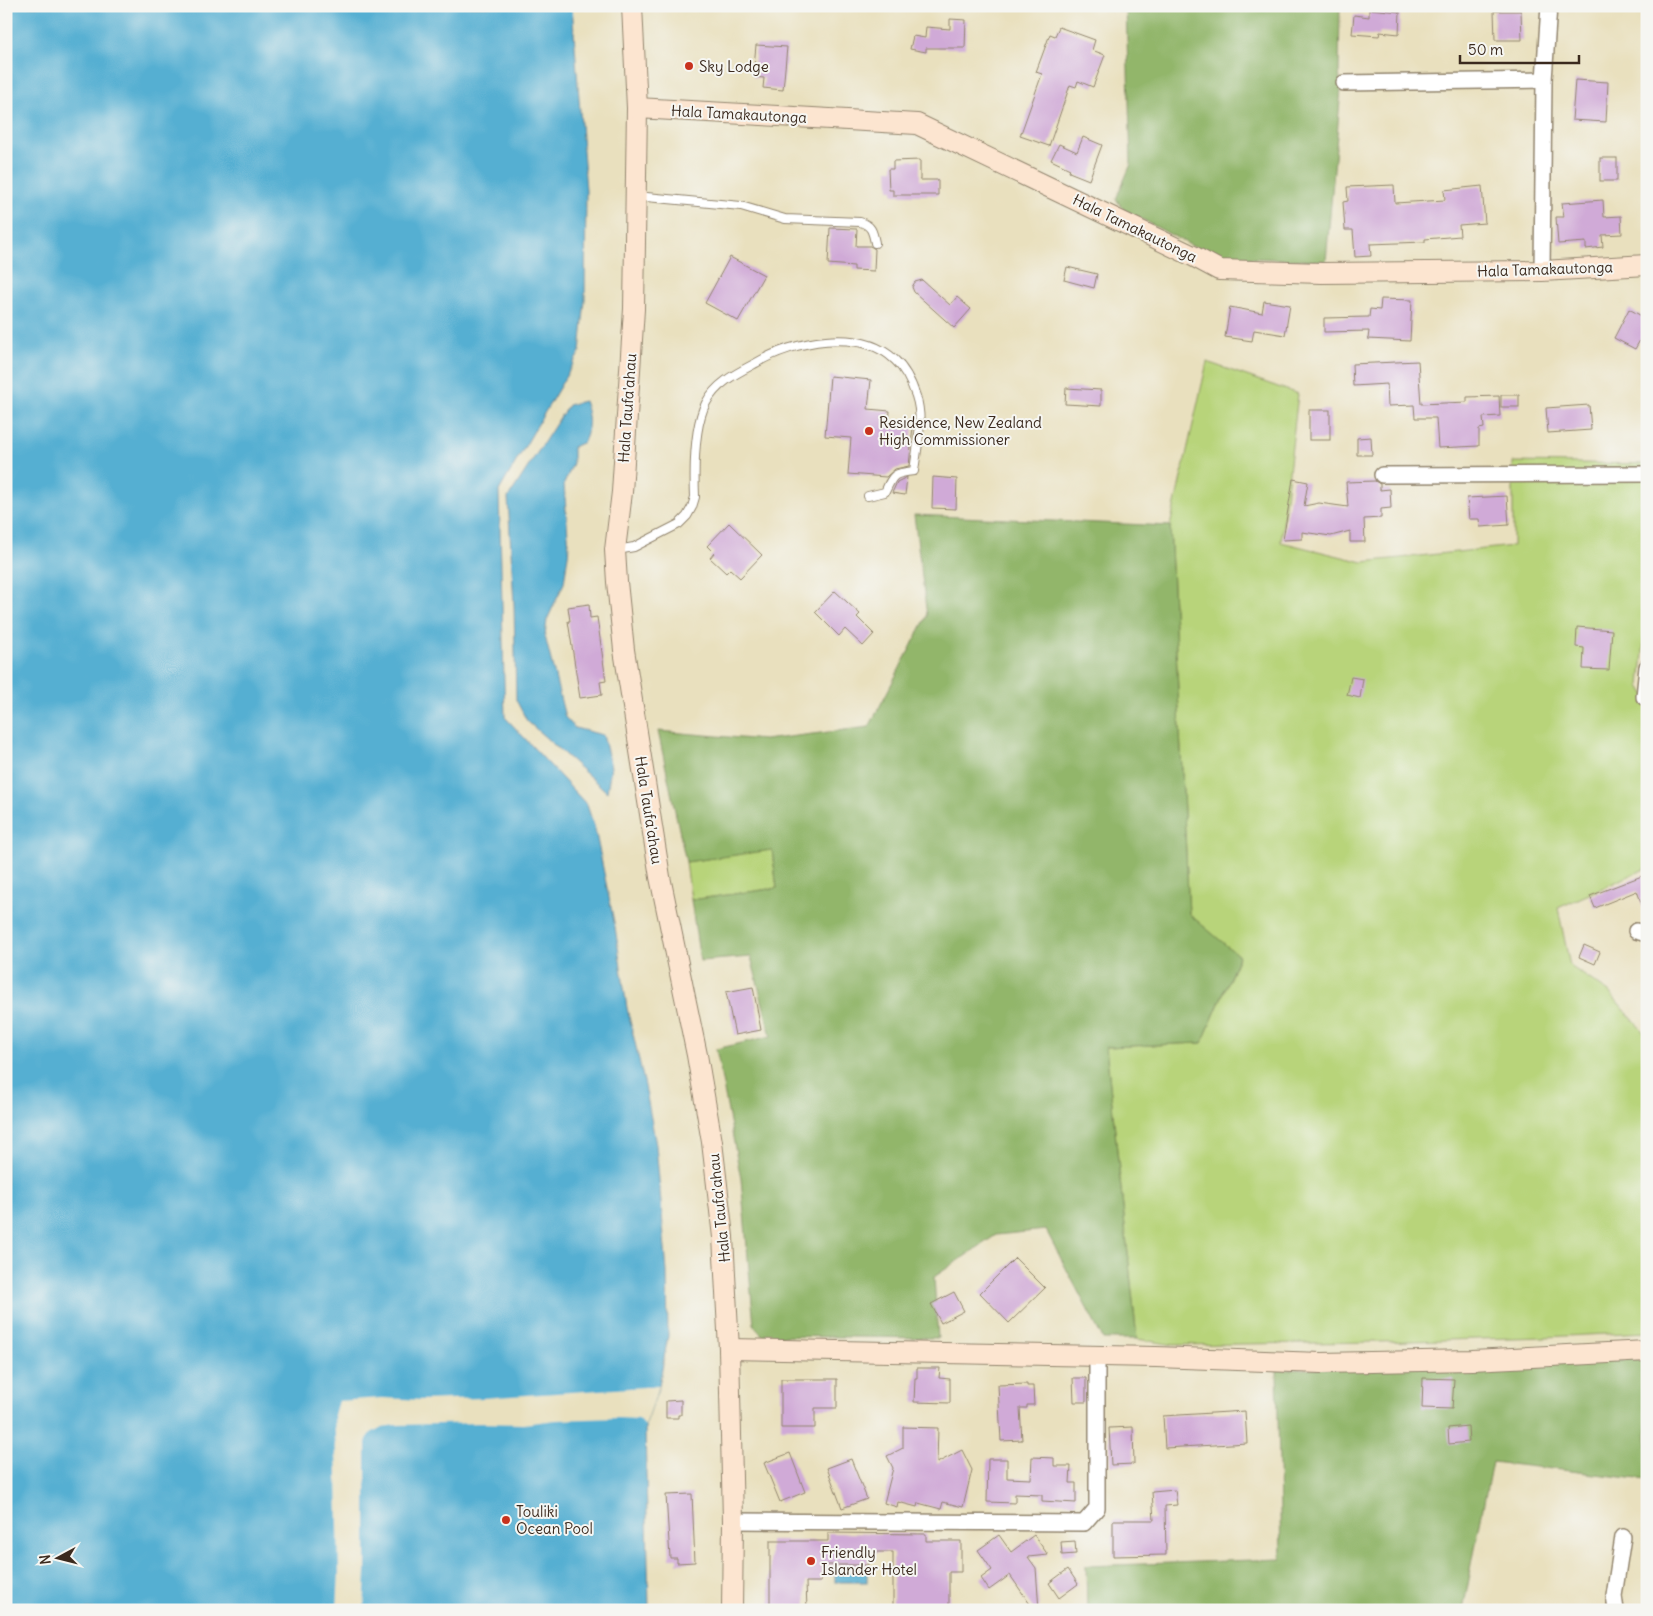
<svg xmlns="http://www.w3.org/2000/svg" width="1653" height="1616" font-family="Delius,sans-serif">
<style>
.green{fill:#b8d47a;stroke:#7a7f4c}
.forest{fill:#92b66a;stroke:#667044}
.water{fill:#55afd2;stroke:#486c78}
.pier{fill:#e9e0be}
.building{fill:#d0aad7}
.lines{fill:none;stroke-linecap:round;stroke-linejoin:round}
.lane-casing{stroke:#92856e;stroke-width:10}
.street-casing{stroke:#92856e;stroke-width:18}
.secondary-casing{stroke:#92856e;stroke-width:22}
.lane{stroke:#fff;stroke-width:8}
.street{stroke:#fff;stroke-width:15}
.secondary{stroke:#fce5d0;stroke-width:20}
.poi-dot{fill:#c8321e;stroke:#f6f6f2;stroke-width:2}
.labels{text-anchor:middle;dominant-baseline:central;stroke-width:4;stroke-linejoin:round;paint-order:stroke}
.poi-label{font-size:15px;fill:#3b2a1e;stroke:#f6f6f2;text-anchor:start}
.street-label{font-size:15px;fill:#3b2a1e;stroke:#f6f6f2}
</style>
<rect width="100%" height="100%" fill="#f6f6f2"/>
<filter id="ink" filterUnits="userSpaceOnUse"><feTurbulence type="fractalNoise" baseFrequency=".02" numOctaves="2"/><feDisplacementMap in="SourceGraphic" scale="10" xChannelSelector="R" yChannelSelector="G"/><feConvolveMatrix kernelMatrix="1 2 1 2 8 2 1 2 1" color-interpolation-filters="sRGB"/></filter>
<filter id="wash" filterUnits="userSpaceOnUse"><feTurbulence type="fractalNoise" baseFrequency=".0096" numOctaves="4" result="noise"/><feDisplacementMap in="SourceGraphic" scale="20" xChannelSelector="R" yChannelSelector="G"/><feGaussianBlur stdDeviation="1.12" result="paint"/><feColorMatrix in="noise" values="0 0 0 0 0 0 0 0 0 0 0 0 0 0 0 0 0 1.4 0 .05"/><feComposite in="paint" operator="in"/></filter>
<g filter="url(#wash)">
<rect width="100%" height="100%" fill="#e9e0be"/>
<g class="green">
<polygon points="1207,362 1298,394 1281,542 1363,562 1513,546 1513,462 1647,464 1647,608 1640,686 1647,697 1647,868 1558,908 1570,966 1609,992 1647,1036 1647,1332 1545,1337 1378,1342 1174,1345 1137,1339 1106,1047 1202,1043 1239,957 1189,914 1170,526"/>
<polygon points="772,849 777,888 691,900 686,862"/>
</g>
<g class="forest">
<polygon points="1120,6 1340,6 1339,72 1341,89 1326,261 1225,257 1205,253 1123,209 1116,199 1131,164 1126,8"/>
<polygon points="914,515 1170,526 1189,914 1239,956 1202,1043 1106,1047 1137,1339 1103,1339 1046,1230 996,1235 934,1277 938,1338 763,1336 754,1326 741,1179 716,1049 771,1036 751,957 700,961 691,900 777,888 772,850 686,862 658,731 764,740 869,727 927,616"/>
<polygon points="1647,1359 1647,1480 1492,1462 1463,1610 1087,1610 1086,1566 1281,1559 1277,1370"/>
</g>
<g class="water">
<polygon points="6,6 572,6 586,190 585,300 580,352 499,491 505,717 587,805 595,829 615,927 627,1008 645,1086 656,1145 667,1272 668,1336 659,1386 645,1426 649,1610 6,1610"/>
<path d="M584,401C590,417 590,426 584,442L573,447V463L564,484L569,548L564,583L547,620L545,636L565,717L575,728L603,735L611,767L607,792L527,721L516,700L514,605L508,498L568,405Z"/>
<rect x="835" y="1571" width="32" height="11"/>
</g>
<polygon class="pier" points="659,1386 645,1426 639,1419 617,1418 556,1420 523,1424 481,1423 396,1425 382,1427 371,1433 366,1442 366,1571 364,1610 337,1610 339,1572 337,1473 334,1415 338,1401 382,1398 422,1400 484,1398"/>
<g id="blocks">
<g class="building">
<polygon points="1369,9 1400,12 1399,34 1380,32 1379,36 1352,34 1354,15 1369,17"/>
<polygon points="1494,11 1521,11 1522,40 1495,40"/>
<polygon points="950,19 966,20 965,48 926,48 926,52 910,49 913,36 925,38 926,27 950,29"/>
<polygon points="1059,27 1095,40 1092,50 1105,55 1093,87 1078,81 1076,87 1070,85 1049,146 1020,136 1042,74 1036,72 1050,34 1055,36"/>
<polygon points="756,45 787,47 783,90 763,88 764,78 753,77"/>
<polygon points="1575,80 1608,82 1606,122 1572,120"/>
<polygon points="1083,137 1102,145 1089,180 1069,172 1070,169 1051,160 1059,144 1077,152"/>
<rect x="1600" y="158" width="17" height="23"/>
<polygon points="920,160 920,180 938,180 938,195 893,195 893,190 889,190 888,169 893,169 893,161"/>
<polygon points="1394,185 1395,203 1445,200 1444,190 1482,186 1485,223 1459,225 1460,236 1425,239 1425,242 1370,244 1371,256 1355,257 1353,230 1345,230 1343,202 1348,201 1347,187"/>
<polygon points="1603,200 1604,217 1621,216 1622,234 1602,235 1603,247 1586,249 1586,242 1558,244 1556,217 1564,217 1562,203"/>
<polygon points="830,228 857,229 856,246 870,246 875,249 874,271 854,270 854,266 828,264"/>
<polygon points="730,257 764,275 738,321 705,303"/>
<polygon points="1067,267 1097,274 1094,288 1064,280"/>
<polygon points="922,280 950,305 957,297 971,309 954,328 914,292 912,287 915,282"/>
<polygon points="1381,299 1412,300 1410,341 1368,339 1369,331 1324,332 1324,318 1369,317 1370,309 1380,310"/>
<polygon points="1264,301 1290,305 1285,335 1254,330 1252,341 1225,337 1230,307 1262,313"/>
<polygon points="1629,309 1647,319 1647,328 1635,349 1614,338"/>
<polygon points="1418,361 1421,404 1467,402 1467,397 1499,396 1500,416 1483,417 1484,428 1479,429 1479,446 1438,448 1436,418 1415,418 1414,405 1388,406 1387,384 1353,386 1352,364"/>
<polygon points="830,376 871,380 868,409 890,411 889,424 913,426 909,466 895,469 886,477 848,474 851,438 825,436"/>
<polygon points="1066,388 1101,390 1101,406 1065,404"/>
<rect x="1501" y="395" width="18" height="12"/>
<polygon points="1589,405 1591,430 1548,433 1546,408"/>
<rect x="1309" y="410" width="21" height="30"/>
<polygon points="1371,437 1372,455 1357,455 1357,438"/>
<polygon points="907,477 905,495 892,493 897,482"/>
<polygon points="933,477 957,479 956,509 932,508"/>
<polygon points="1293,479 1308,482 1304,506 1319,503 1348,507 1346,482 1375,481 1380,484 1380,490 1390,489 1391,508 1381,509 1381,518 1364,519 1365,542 1350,542 1350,531 1331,536 1302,532 1302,539 1283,540"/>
<polygon points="1507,496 1509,525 1480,527 1479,519 1469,519 1467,498"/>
<polygon points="729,523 762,555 740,578 730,569 726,573 710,558 714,553 707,546"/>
<polygon points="835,591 860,614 857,617 874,634 863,646 845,629 839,636 815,612"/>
<polygon points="589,604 590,618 597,617 606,681 600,682 602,695 580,698 568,621 570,621 568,607"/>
<polygon points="1577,627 1612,630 1609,670 1583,669 1584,648 1576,647"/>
<polygon points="1351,677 1363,679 1360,698 1347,695"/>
<polygon points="1647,874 1647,912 1645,913 1637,891 1595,908 1590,896"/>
<polygon points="1584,945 1600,952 1595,964 1579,957"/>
<polygon points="753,987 761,1030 735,1035 726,992"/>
<polygon points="1015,1258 1045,1288 1009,1323 980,1293"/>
<polygon points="954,1292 964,1311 941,1323 931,1304"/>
<polygon points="917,1368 940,1368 939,1378 950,1379 950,1403 914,1402 915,1378 917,1378"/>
<polygon points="1073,1378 1086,1378 1086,1402 1074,1402"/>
<polygon points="1423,1378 1454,1379 1452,1409 1422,1408"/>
<polygon points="781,1379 837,1379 837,1408 815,1408 815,1428 781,1428"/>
<polygon points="1027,1384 1027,1386 1033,1386 1034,1405 1027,1405 1027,1408 1020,1408 1022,1440 1001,1441 998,1385"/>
<polygon points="681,1400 681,1415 678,1415 678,1418 666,1418 666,1401"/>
<polygon points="1245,1411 1247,1443 1165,1448 1163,1416"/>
<polygon points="1468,1426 1469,1442 1449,1444 1448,1428"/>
<polygon points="903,1427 938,1428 937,1463 962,1450 972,1470 963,1507 943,1502 941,1509 918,1503 917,1507 898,1502 897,1507 884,1503 893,1468 887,1456 903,1448"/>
<polygon points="1133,1427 1134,1464 1111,1465 1109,1428"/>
<polygon points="790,1453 805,1492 780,1502 764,1463"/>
<polygon points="1032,1457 1054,1458 1054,1466 1071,1466 1070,1483 1076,1483 1076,1503 1042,1501 1042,1495 1015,1494 1015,1503 987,1502 988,1459 1007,1459 1007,1478 1031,1479"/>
<polygon points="851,1459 867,1499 842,1508 827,1468"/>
<polygon points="1175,1490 1177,1505 1165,1506 1166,1555 1113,1556 1113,1520 1154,1520 1152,1492"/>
<polygon points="692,1494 695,1562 677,1563 677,1558 670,1558 666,1495"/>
<polygon points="828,1533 926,1534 926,1541 961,1541 961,1572 949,1572 949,1610 893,1610 893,1552 868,1552 868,1565 821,1565 821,1582 806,1582 807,1610 770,1610 770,1541 828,1541"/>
<polygon points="999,1535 1011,1552 1034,1535 1048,1555 1028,1557 1036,1568 1039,1610 1034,1610 1010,1575 989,1590 981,1578 992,1570 978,1550"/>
<polygon points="1075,1541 1076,1554 1062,1555 1061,1542"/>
<polygon points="1068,1569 1078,1584 1059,1598 1049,1583"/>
</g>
</g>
</g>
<g filter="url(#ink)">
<use href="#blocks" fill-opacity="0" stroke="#92856e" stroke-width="1"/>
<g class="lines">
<defs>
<g id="lane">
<path d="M636,196L741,206L785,219L860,222C872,225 873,233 875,243"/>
<path d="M617,550L634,547L679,524L687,516L692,507L695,497C694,471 694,426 706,403C716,383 737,373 756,363C793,341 860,327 895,360C905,369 912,384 916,396C924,420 917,447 914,471C894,473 893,474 885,492L868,496"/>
</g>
<g id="street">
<polyline points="1344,83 1544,80"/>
<polyline points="1542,271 1544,80 1549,6"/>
<polyline points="1382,475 1647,474"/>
<polyline points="1647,667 1644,697 1647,697"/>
<polyline points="1636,931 1647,934"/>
<polyline points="733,1521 1084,1523 1097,1508 1097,1356"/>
<polyline points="1616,1610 1614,1596 1623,1537"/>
</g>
<g id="secondary">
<polyline points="632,6 637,108 634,309 622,492 615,550 617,582 624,650 660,877 697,1055 712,1142 723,1237 729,1349 733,1521 732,1610"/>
<polyline points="637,108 917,124 1193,256 1219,270 1322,273 1542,271 1647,265"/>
<polyline points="729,1349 1156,1357 1321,1363 1472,1360 1647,1351"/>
</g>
</defs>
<use href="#lane" class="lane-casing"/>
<use href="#street" class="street-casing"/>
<use href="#secondary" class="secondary-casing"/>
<use href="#lane" class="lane"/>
<use href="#street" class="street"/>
<use href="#secondary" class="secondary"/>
</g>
</g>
<g class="poi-dot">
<circle cx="689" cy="66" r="5"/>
<circle cx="869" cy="431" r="5"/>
<circle cx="506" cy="1520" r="5"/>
<circle cx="811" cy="1561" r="5"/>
</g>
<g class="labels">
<g class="poi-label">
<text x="699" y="66">Sky Lodge</text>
<text x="879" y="422">Residence, New Zealand<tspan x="879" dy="17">High Commissioner</tspan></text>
<text x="516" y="1511">Touliki<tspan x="516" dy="17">Ocean Pool</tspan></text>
<text x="821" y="1552">Friendly<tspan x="821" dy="17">Islander Hotel</tspan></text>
</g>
<g class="street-label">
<text transform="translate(739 114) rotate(3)">Hala Tamakautonga</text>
<text transform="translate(1135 228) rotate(26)">Hala Tamakautonga</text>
<text transform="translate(1545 269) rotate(-2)">Hala Tamakautonga</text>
<text transform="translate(627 408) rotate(-86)">Hala Taufa'ahau</text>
<text transform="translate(649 810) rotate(81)">Hala Taufa'ahau</text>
<text transform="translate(719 1208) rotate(-96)">Hala Taufa'ahau</text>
</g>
</g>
<rect width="1653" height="1616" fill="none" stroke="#f6f6f2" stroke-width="25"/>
<g transform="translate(58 1558) rotate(263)" stroke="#f6f6f2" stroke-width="4" paint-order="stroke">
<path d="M0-4L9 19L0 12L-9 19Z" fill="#3b2a1e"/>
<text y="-8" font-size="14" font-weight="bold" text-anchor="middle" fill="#3b2a1e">N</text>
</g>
<path d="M1460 55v8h119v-8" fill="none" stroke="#3b2a1e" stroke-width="2.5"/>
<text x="1468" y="55" font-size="15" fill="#3b2a1e" stroke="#f6f6f2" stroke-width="4" paint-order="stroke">50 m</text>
</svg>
